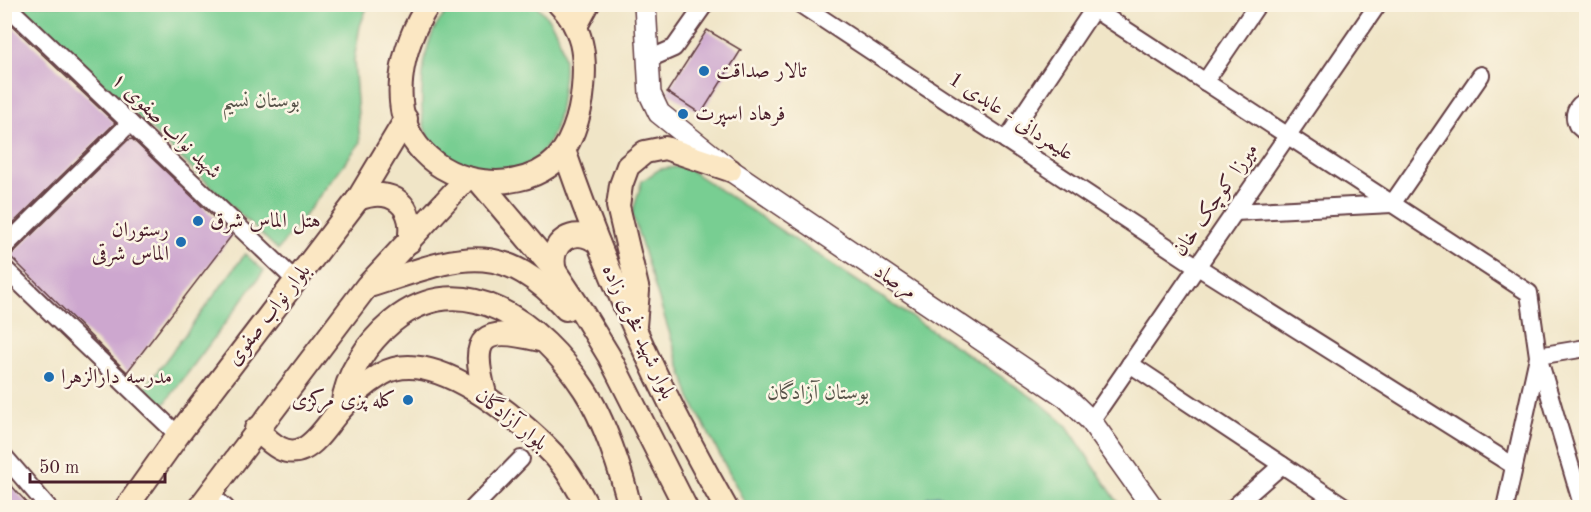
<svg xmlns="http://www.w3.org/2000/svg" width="1591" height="512" font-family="'Old Standard TT',Amiri,serif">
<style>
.green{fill:#78ce92;stroke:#61765e;stroke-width:1.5}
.water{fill:#42b0bf;stroke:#466875;stroke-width:1.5}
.building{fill:#cda7cf}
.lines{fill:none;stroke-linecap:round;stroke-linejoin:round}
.minor-casing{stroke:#633d42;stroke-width:20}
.tertiary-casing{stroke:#633d42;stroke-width:24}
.secondary-casing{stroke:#633d42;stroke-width:26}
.minor{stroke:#fff;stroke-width:16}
.tertiary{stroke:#fff;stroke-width:21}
.secondary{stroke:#fbe7c3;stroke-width:22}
.poi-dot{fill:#1f6fb2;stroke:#fcf5e5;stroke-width:2}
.labels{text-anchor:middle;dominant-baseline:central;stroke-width:5;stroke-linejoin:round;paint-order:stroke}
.poi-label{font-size:21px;fill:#4a1f2b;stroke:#fcf5e5;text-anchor:start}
.park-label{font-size:21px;fill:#58544a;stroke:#fcf5e5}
.street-label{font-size:21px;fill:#4a1f2b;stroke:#fcf5e5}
</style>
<rect width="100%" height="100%" fill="#fcf5e5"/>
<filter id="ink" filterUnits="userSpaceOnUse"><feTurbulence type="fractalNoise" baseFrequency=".0167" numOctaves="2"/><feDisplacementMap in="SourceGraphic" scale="12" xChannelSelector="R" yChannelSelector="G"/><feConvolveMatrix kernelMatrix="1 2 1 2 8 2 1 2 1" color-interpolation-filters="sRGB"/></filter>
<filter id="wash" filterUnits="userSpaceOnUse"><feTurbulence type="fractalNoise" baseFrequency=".008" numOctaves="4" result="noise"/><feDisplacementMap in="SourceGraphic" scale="24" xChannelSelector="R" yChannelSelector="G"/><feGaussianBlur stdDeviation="1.35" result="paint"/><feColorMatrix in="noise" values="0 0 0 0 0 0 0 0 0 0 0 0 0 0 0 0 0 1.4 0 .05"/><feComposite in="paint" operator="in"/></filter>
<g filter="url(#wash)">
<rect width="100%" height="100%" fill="#f0e5c7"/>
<g class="green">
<polygon points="25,5 368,5 360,26 354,60 360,143 278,250 22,7"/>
<path d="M455,5L535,4C559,26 567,51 563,82C561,102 559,122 550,140C528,182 468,184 437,151C422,135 421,111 422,91C423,59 428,25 455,5Z"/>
<polygon points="684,166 1041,403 1067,426 1121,507 747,507 690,398 632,214 642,181 660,169"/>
<polygon points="245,254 264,271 163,406 145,388"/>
</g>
<polygon class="water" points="937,495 946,499 950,507 921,507 927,497"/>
<g id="blocks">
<g class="building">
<polygon points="4,18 115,123 4,232"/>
<polygon points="707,30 741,50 701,114 667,92"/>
<polygon points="132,139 232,235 127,372 10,256 128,140"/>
<polygon points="4,477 17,492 31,507 4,507"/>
</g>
</g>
</g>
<g filter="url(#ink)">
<use href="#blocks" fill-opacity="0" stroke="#633d42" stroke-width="1.5"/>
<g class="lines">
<defs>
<g id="minor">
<polyline points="5,4 296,281"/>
<polyline points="800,4 1198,267 1514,466"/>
<polyline points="1086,4 1529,293 1538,356 1583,508"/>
<polyline points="649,59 674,48 705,4"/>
<polyline points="1205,82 1258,4"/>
<path d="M1586,101C1576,105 1572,115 1577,125L1586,133"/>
<polyline points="1006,140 1097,4"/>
<polyline points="1235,212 1392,204 1481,75"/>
<polyline points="4,247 130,123"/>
<polyline points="4,268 178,435"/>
<polyline points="1538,356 1586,348"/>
<polyline points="1130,364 1347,508"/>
<polyline points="1091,421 1378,4"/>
<polyline points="4,456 49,508"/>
<polyline points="209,493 226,508"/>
<polyline points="473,508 521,459"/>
<polyline points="1233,508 1282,465"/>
<polyline points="1505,508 1538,357"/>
</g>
<polyline id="tertiary" points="645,4 650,94 659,113 730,170 1066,397 1091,421 1153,508"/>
<g id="secondary">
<path d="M429,4C401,44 385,113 423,152C454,185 512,192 549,166C571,150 581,114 583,88C586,57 583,27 559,4"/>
<polyline points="576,26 588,4"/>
<path d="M564,150C606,273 661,394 726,508"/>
<polyline points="479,181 555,271 581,310 609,356 686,508"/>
<path d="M358,199C392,186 416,205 409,242"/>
<path d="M555,271C547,242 575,224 598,243"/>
<path d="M369,286C453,260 498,233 566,309"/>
<polyline points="635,326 638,291 618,206 621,185 628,166 645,152 665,148 730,170"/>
<path d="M485,394C469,335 483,326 540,340"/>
<path d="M342,407C346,374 367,343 392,322C464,263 542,325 584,389C604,419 622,473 630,508"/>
<path d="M256,429C269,441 284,458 303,449C318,442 329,422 340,410C351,397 367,383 382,374C432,344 520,419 553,454C568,470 578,488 588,508"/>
<polyline points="126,508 178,435 358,199 406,119"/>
<polyline points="199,508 367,286 467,178"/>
</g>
</defs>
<use href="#minor" class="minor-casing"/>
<use href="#tertiary" class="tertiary-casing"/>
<use href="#secondary" class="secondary-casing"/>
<use href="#minor" class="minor"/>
<use href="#tertiary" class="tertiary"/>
<use href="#secondary" class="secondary"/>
</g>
</g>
<g class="poi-dot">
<circle cx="704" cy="71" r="6"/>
<circle cx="683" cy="114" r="6"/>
<circle cx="198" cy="221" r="6"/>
<circle cx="181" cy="242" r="6"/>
<circle cx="49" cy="377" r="6"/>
<circle cx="408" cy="400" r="6"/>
</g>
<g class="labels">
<g class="poi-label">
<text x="716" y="71">تالار صداقت</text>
<text x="695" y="114">فرهاد اسپرت</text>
<text x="210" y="221">هتل الماس شرق</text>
<text x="169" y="230" text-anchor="end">رستوران<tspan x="169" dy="24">الماس شرقی</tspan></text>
<text x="61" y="377">مدرسه دارالزهرا</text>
<text x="396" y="400" text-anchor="end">کله پزی مرکزی</text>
</g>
<g class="park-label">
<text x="261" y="101">بوستان نسیم</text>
<text x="818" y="393">بوستان آزادگان</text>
</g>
<g class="street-label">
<text transform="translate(1011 117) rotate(33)">علیمردانی - عابدی 1</text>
<text transform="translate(166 126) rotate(44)">شهید نواب صفوی ۱</text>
<text transform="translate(1216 200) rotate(-55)">میرزا کوچک خان</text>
<text transform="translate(895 282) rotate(33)">مرصاد</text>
<text transform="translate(269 315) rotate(-52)">بلوار نواب صفوی</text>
<text transform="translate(638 332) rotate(65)">بلوار شهید فخری زاده</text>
<text transform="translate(511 420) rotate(39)">بلوار آزادگان</text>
</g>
</g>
<rect width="1591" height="512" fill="none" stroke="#fcf5e5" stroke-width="24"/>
<path d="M30 473v9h135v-9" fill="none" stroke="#4a1f2b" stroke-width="3"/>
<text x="39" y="473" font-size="18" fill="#4a1f2b" stroke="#fcf5e5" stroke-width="4.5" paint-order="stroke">50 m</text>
</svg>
